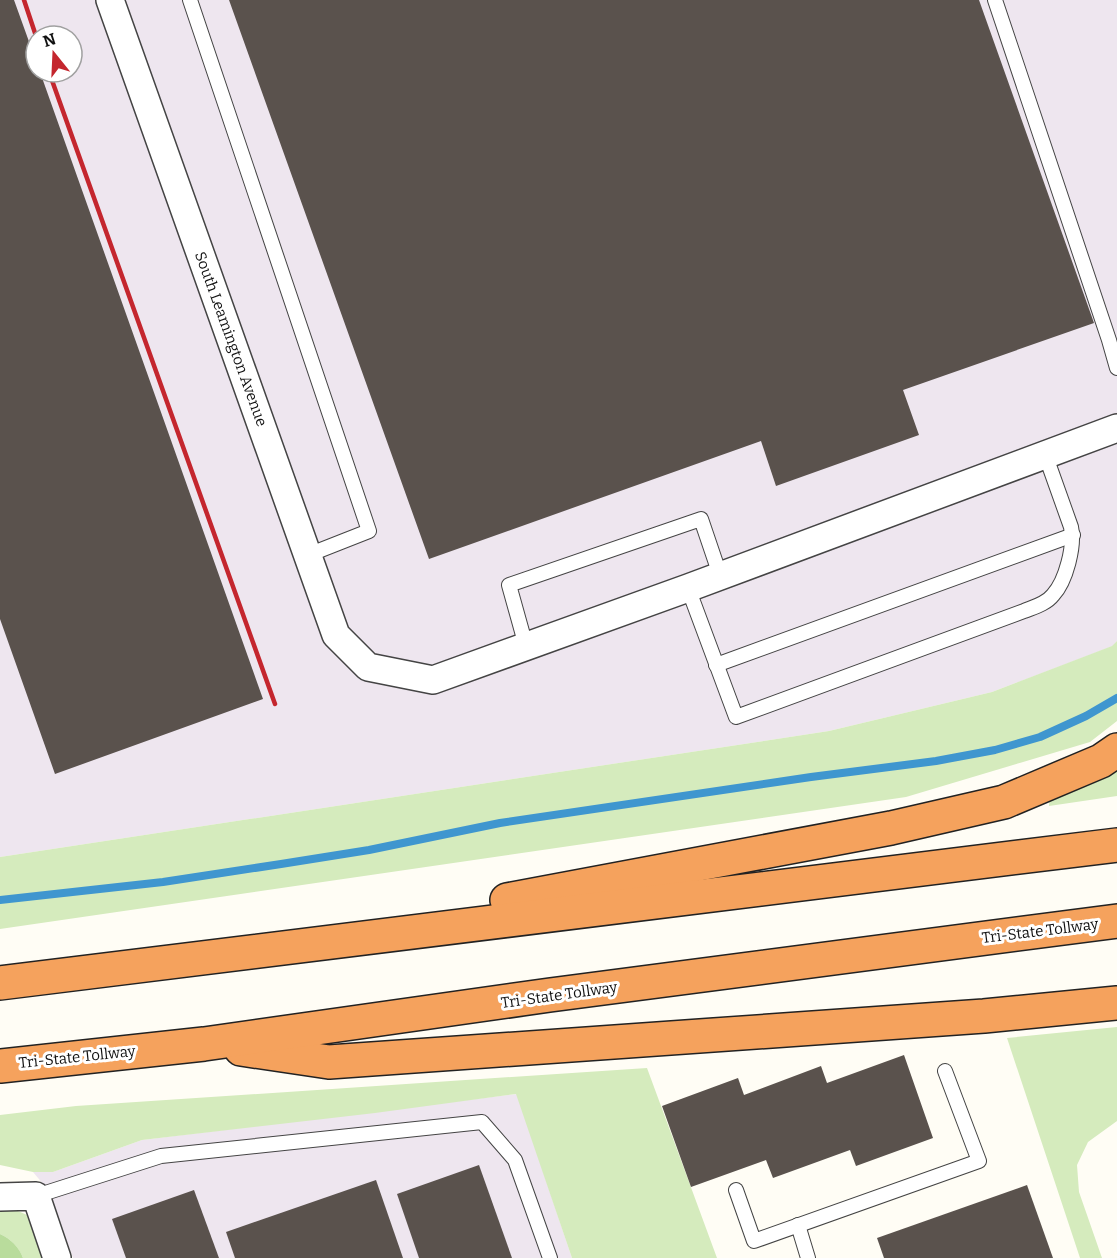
<svg xmlns="http://www.w3.org/2000/svg" width="1117" height="1258" font-family="Bitter,serif">
<style>
.industrial{fill:#eee6ef;fill-rule:evenodd}
.green{fill:#d5ebbd}
.forest{fill:#b9dc9c}
.lines{fill:none;stroke-linecap:round;stroke-linejoin:round}
.stream{stroke:#3f96cf;stroke-width:8}
.building{fill:#5a524d}
.service-casing{stroke:#444;stroke-width:16}
.minor-casing{stroke:#444;stroke-width:30}
.motorway-casing{stroke:#222;stroke-width:36}
.service{stroke:#fff;stroke-width:14}
.minor{stroke:#fff;stroke-width:27}
.motorway{stroke:#f5a25d;stroke-width:33}
.rail{stroke:#c4262e;stroke-width:4.5}
.labels{text-anchor:middle;dominant-baseline:central;stroke-width:6;stroke-linejoin:round;paint-order:stroke}
.street-label{font-size:15px;fill:#111;stroke:#fff}
</style>
<rect width="100%" height="100%" fill="#fffdf5"/>
<g class="industrial">
<path d="M0,0H1117V641L1113,646L992,692L829,731L0,857ZM36,36H72V72H36Z"/>
<polygon points="517,1094 572,1258 73,1258 49,1191 33,1172 53,1172 142,1140"/>
</g>
<g class="green">
<polygon points="1117,641 1117,721 1090,742 906,797 0,929 0,857 829,731 992,692 1112,646"/>
<polygon points="1117,765 1117,796 1049,806 1050,796"/>
<polygon points="1117,1027 1117,1121 1088,1142 1077,1165 1079,1192 1102,1258 1080,1258 1007,1038"/>
<polygon points="647,1068 717,1258 572,1258 516,1094 375,1113 142,1140 53,1172 33,1172 0,1165 0,1115 76,1106"/>
<path d="M0,1207H9L27,1215L42,1258H23C19,1247 11,1239 0,1234Z"/>
</g>
<path class="forest" d="M0,1234C11,1239 19,1247 23,1258H0Z"/>
<g class="lines">
<polyline class="stream" points="0,900 163,882 281,864 369,850 500,823 811,777 936,761 995,750 1040,737 1086,716 1117,698"/>
</g>
<g class="building">
<polygon points="0,0 14,0 36,61 36,72 40,72 263,699 55,774 0,619"/>
<polygon points="229,0 979,0 1094,323 903,390 919,435 776,486 761,441 429,559"/>
<polygon points="904,1055 933,1138 856,1166 850,1150 773,1178 766,1160 691,1187 662,1106 738,1078 744,1095 821,1066 827,1083"/>
<polygon points="479,1165 512,1258 419,1258 397,1194"/>
<polygon points="376,1180 403,1258 235,1258 226,1232"/>
<polygon points="1027,1185 1053,1258 884,1258 877,1238"/>
<polygon points="194,1190 219,1258 126,1258 112,1219"/>
</g>
<g class="lines">
<defs>
<g id="service">
<polyline points="190,0 369,531 308,555"/>
<polyline points="995,0 1109,340 1117,368"/>
<path d="M688,588L736,717L1024,611C1034,607 1046,604 1053,595C1066,581 1075,546 1071,527L1045,454"/>
<polyline points="526,646 509,585 701,519 720,575"/>
<polyline points="716,665 1073,535"/>
<polyline points="736,1190 754,1241 979,1161 945,1071"/>
<polyline points="36,1196 161,1156 482,1122 515,1160 550,1258"/>
<polyline points="798,1225 808,1258"/>
</g>
<g id="minor">
<polyline points="110,0 336,635 368,667 433,680 688,588 1117,428"/>
<polyline points="0,1197 36,1196 57,1258"/>
</g>
<g id="motorway">
<polyline points="507,900 891,828 1004,802 1101,761 1117,750"/>
<polyline points="0,983 1117,845"/>
<polyline points="241,1049 329,1062 984,1016 1117,1003"/>
<polyline points="0,1066 204,1044 550,995 1117,921"/>
</g>
</defs>
<use href="#service" class="service-casing"/>
<use href="#minor" class="minor-casing"/>
<use href="#motorway" class="motorway-casing"/>
<use href="#service" class="service"/>
<use href="#minor" class="minor"/>
<use href="#motorway" class="motorway"/>
<g class="rail">
<polyline points="24,0 36,36"/>
<polyline points="49,72 275,704"/>
</g>
</g>
<g class="labels">
<g class="street-label">
<text transform="translate(231 339) rotate(70)">South Leamington Avenue</text>
<text transform="translate(1040 931) rotate(-7)">Tri-State Tollway</text>
<text transform="translate(559 995) rotate(-8)">Tri-State Tollway</text>
<text transform="translate(77 1057) rotate(-6)">Tri-State Tollway</text>
</g>
</g>
<g transform="translate(54 54) rotate(342)"><circle r="28" fill="#ffffff" stroke="#a0a0a0" stroke-width="1.5"/>
<path d="M0-4.5L10 22L0 15L-10 22Z" fill="#c4262e"/>
<text y="-9" font-size="16" font-weight="bold" text-anchor="middle" fill="#111111">N</text>
</g>
</svg>
